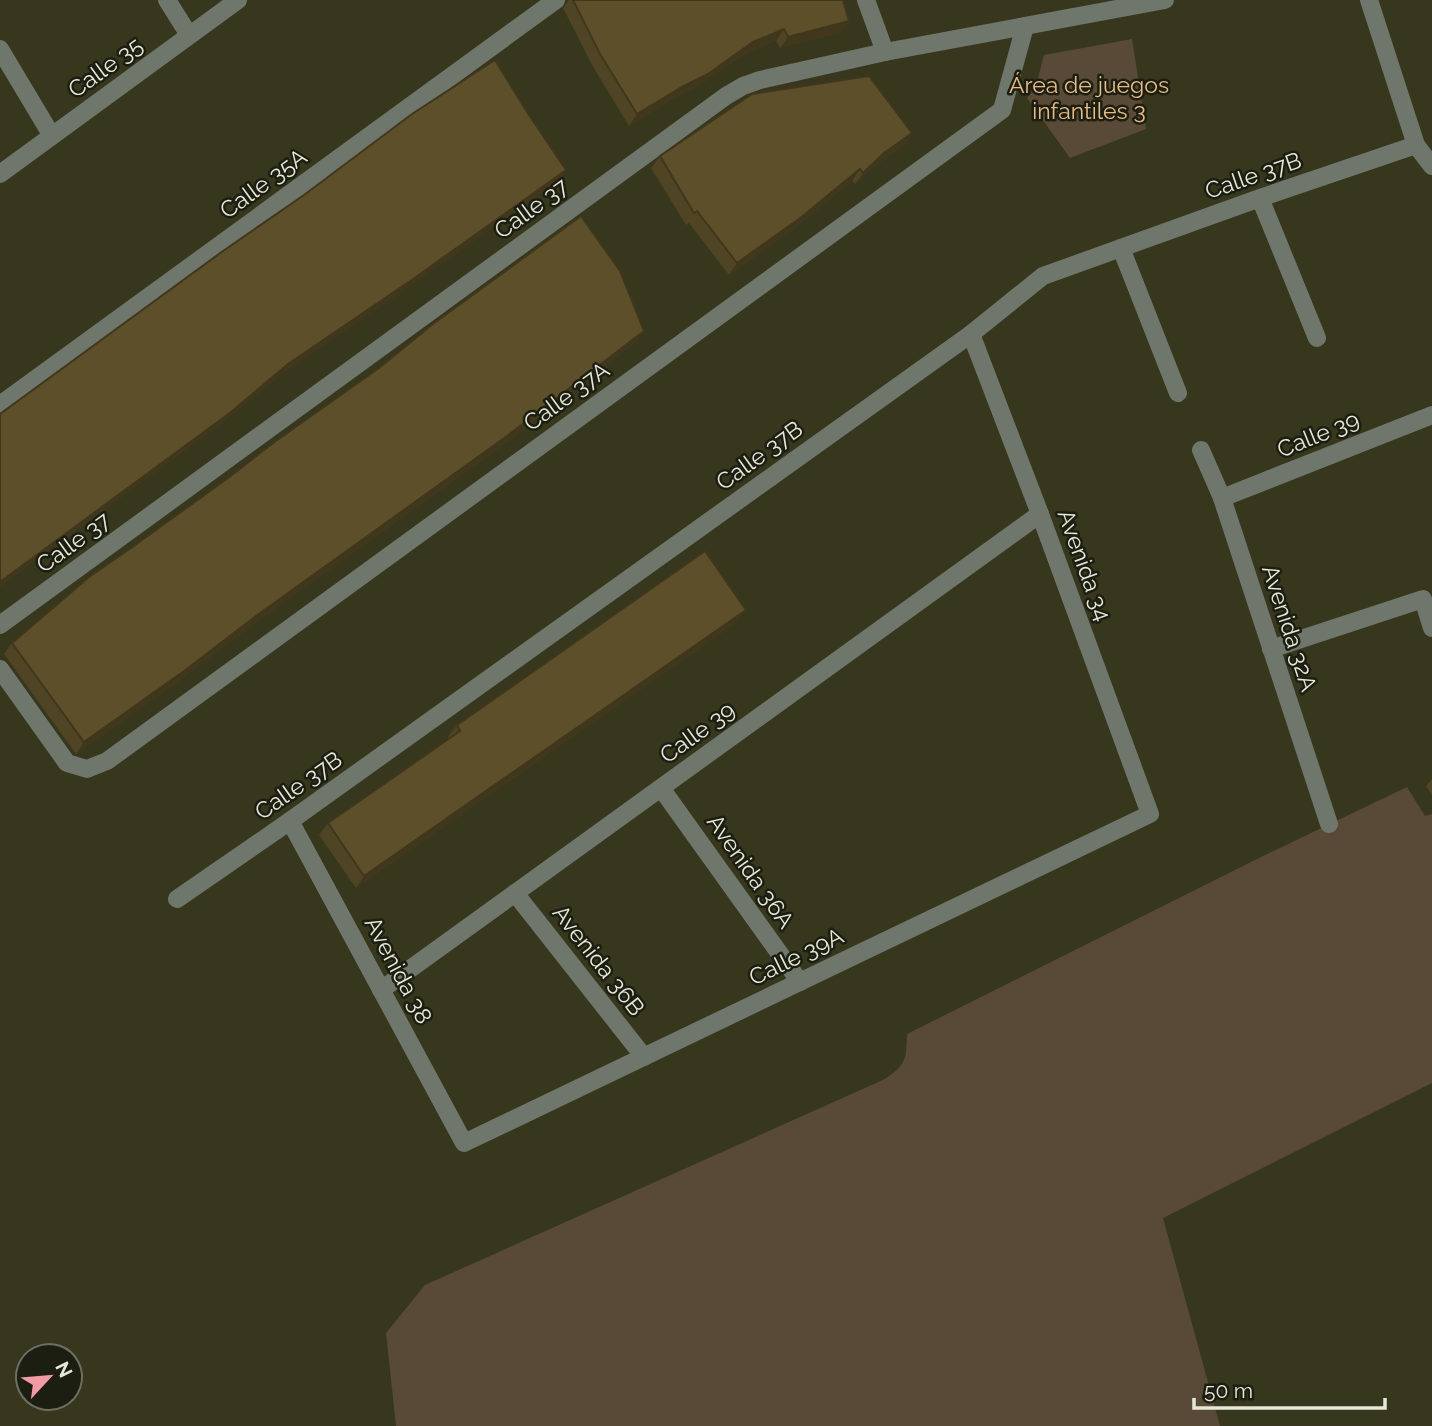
<svg xmlns="http://www.w3.org/2000/svg" width="1432" height="1426" font-family="Raleway,sans-serif">
<style>
.green{fill:#594a37}
.lines{fill:none;stroke-linecap:round;stroke-linejoin:round}
.minor{stroke:#6f766b;stroke-width:18}
.wall{fill:#4f4424}
.shaded-wall{fill:#40371d}
.building{fill:#5c4f2a;stroke:#40371d;stroke-width:2}
.labels{text-anchor:middle;dominant-baseline:central;stroke-width:5;stroke-linejoin:round;paint-order:stroke}
.street-label{font-size:23px;fill:#e6e8d8;stroke:#1d1e12}
.park-label{font-size:23px;fill:#e7bb85;stroke:#1d1e12}
</style>
<rect width="100%" height="100%" fill="#36371d"/>
<g class="green">
<polygon points="1132,39 1146,129 1070,158 1027,98 1036,86 1044,55"/>
<path d="M1407,787L1425,816L1432,814V1083L1163,1218L1220,1426H396L386,1333L425,1285L885,1079C907,1064 906,1059 907,1034L1259,858Z"/>
</g>
<g class="lines">
<g class="minor">
<polyline points="167,0 189,35"/>
<polyline points="866,0 885,52"/>
<polyline points="1369,0 1416,145 1432,166"/>
<polyline points="0,49 52,136"/>
<polyline points="0,174 238,0"/>
<polyline points="1260,198 1317,338"/>
<polyline points="1121,248 1178,393"/>
<polyline points="0,405 556,0"/>
<polyline points="1201,450 1222,498 1329,824"/>
<polyline points="1222,498 1432,415"/>
<polyline points="0,625 726,96 743,86 760,80 885,52 1165,0"/>
<polyline points="1271,649 1423,599 1432,628"/>
<polyline points="0,669 67,763 87,769 107,761 1002,110 1025,26"/>
<polyline points="661,788 800,982"/>
<polyline points="290,821 464,1143 1150,814 1040,514 971,334"/>
<polyline points="515,893 644,1057"/>
<polyline points="177,899 290,821 971,334 1043,276 1260,198 1416,145"/>
<polyline points="381,990 1040,514"/>
</g>
</g>
<g class="wall">
<polygon points="569,0 843,0 841,33 780,48 776,41 745,54 699,85 674,98 629,126 592,65 563,8"/>
<polygon points="912,133 904,145 876,165 855,184 852,181 791,231 729,275 689,223 686,225 651,168 660,156"/>
<polygon points="644,331 636,342 499,448 248,628 176,683 76,754 4,654 12,643 131,548 379,368"/>
<polygon points="737,622 356,888 319,835 328,823 449,739 448,737 457,725"/>
<polygon points="1432,779 1432,795 1426,786"/>
</g>
<g class="shaded-wall">
<polygon points="849,21 841,33 780,48 788,37"/>
<polygon points="784,29 776,41 745,54 699,85 674,98 629,126 637,114 753,42"/>
<polygon points="912,133 904,145 876,165 855,184 863,173 884,153"/>
<polygon points="860,169 852,181 791,231 729,275 737,263"/>
<polygon points="566,170 558,182 408,288 280,376 223,423 0,587 0,582 288,364"/>
<polygon points="644,331 636,342 499,448 248,628 176,683 76,754 84,742"/>
<polygon points="746,610 737,622 356,888 364,876"/>
</g>
<g class="building">
<polygon points="573,0 843,0 849,21 788,37 784,29 753,42 708,74 682,87 637,114 600,54"/>
<polygon points="495,60 527,112 566,170 416,277 288,364 231,412 0,582 0,414 223,251 304,195 412,114"/>
<polygon points="869,76 912,133 884,153 863,173 860,169 799,219 737,263 697,211 694,213 660,156 752,94"/>
<polygon points="581,216 620,271 644,331 507,436 256,616 184,671 84,742 12,643 89,577 131,548 228,478 273,443 379,368 433,324"/>
<polygon points="705,551 746,610 364,876 328,823 460,731 457,725"/>
</g>
<g class="labels">
<g class="street-label">
<text transform="translate(105 67) rotate(-36)">Calle 35</text>
<text transform="translate(1253 175) rotate(-19)">Calle 37B</text>
<text transform="translate(263 183) rotate(-36)">Calle 35A</text>
<text transform="translate(531 208) rotate(-36)">Calle 37</text>
<text transform="translate(566 396) rotate(-36)">Calle 37A</text>
<text transform="translate(1318 434) rotate(-22)">Calle 39</text>
<text transform="translate(759 455) rotate(-36)">Calle 37B</text>
<text transform="translate(73 542) rotate(-36)">Calle 37</text>
<text transform="translate(1085 565) rotate(70)">Avenida 34</text>
<text transform="translate(1290 628) rotate(72)">Avenida 32A</text>
<text transform="translate(697 732) rotate(-36)">Calle 39</text>
<text transform="translate(298 785) rotate(-35)">Calle 37B</text>
<text transform="translate(751 871) rotate(55)">Avenida 36A</text>
<text transform="translate(796 956) rotate(-26)">Calle 39A</text>
<text transform="translate(599 960) rotate(52)">Avenida 36B</text>
<text transform="translate(399 970) rotate(62)">Avenida 38</text>
</g>
<g class="park-label">
<text x="1089" y="84">Área de juegos<tspan x="1089" dy="26">infantiles 3</tspan></text>
</g>
</g>
<g transform="translate(49 1377) rotate(64)"><circle r="33" fill="#1d1e12" stroke="#6d6f61" stroke-width="2"/>
<path d="M0-5L12 26L0 18L-12 26Z" fill="#f49aa5"/>
<text y="-10" font-size="19" font-weight="bold" text-anchor="middle" fill="#e6e8d8">N</text>
</g>
<path d="M1194 1398v10h191v-10" fill="none" stroke="#e6e8d8" stroke-width="3.5"/>
<text x="1204" y="1398" font-size="21" fill="#e6e8d8" stroke="#1d1e12" stroke-width="5" paint-order="stroke">50 m</text>
</svg>
